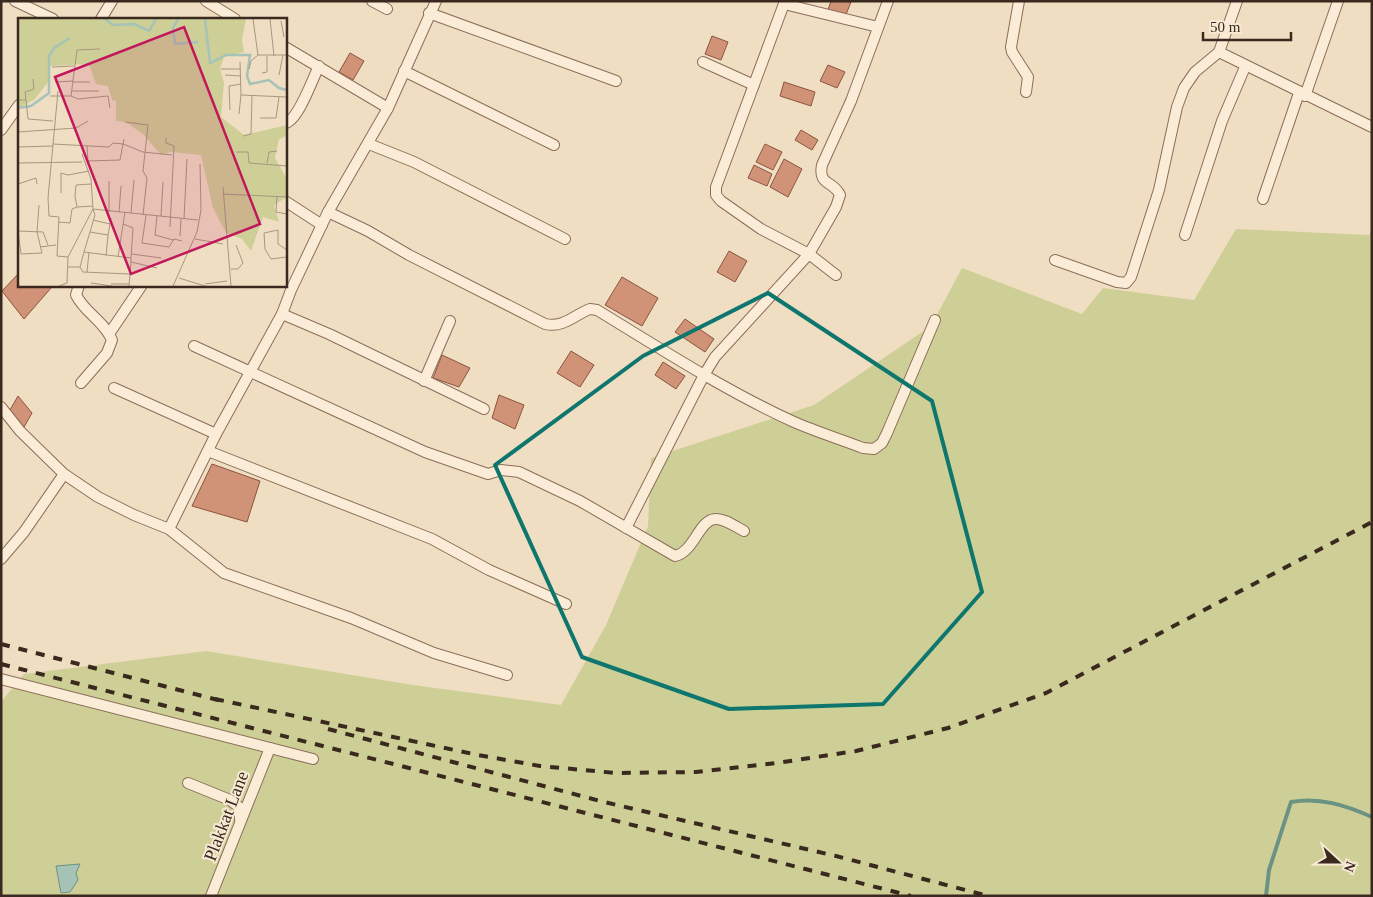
<svg xmlns="http://www.w3.org/2000/svg" width="1373" height="897" font-family="'Times New Roman',serif">
<style>
.green{fill:#cecf96}
.water{fill:#a5c3b7;stroke:#6c9284}
.lines{fill:none;stroke-linecap:round;stroke-linejoin:round}
.stream{stroke:#6c9284;stroke-width:4}
.building{fill:#d09377;stroke:#8b543e}
.minor-casing{stroke:#8b6e59;stroke-width:12}
.minor{stroke:#faecd7;stroke-width:10}
.rail{stroke:#3a291e;stroke-width:4;stroke-dasharray:9 9;stroke-linecap:butt}
.marked{fill:none;stroke:#0f766e;stroke-width:4;stroke-linejoin:round}
.labels{text-anchor:middle;dominant-baseline:central;stroke-width:4;stroke-linejoin:round;paint-order:stroke}
.street-label{font-size:18px;fill:#3a291e;stroke:#f7e9d3}
.inset-river{fill:none;stroke:#a5c3b7;stroke-width:2.5}
.inset-road{fill:none;stroke:#a79681;stroke-width:1}
.view{fill:#c2185b;fill-opacity:0.15;stroke:#c2185b;stroke-width:2.5}
.inset-edge{fill:none;stroke:#3a291e;stroke-width:2.5}
</style>
<rect width="100%" height="100%" fill="#f0dec3"/>
<polygon class="green" points="1236,229 1369,235 1372,229 1372,896 1,896 1,702 24,674 206,651 413,685 561,705 606,625 648,526 651,458 814,405 931,326 962,268 1082,314 1103,288 1194,300"/>
<polygon class="water" points="80,864 76,873 78,880 70,892 61,893 56,866"/>
<g class="lines">
<path class="stream" d="M1266,896L1269,870L1291,802C1320,797 1345,805 1372,817"/>
</g>
<g class="building">
<polygon points="831,1 851,2 845,17 828,10"/>
<polygon points="712,36 728,42 721,60 705,54"/>
<polygon points="350,53 364,61 353,80 339,72"/>
<polygon points="828,65 845,72 837,88 820,81"/>
<polygon points="784,82 815,92 811,106 780,96"/>
<polygon points="801,130 818,140 812,150 795,140"/>
<polygon points="765,144 782,152 773,170 756,162"/>
<polygon points="784,159 802,169 788,197 770,187"/>
<polygon points="754,165 772,174 767,186 748,178"/>
<polygon points="729,251 747,261 735,282 717,272"/>
<polygon points="19,273 19,285 49,285 51,288 24,319 2,291"/>
<polygon points="622,277 658,298 642,326 605,305"/>
<polygon points="685,319 714,339 705,352 675,332"/>
<polygon points="571,351 594,365 580,387 557,373"/>
<polygon points="442,355 470,368 459,387 433,378"/>
<polygon points="663,362 685,376 676,389 655,375"/>
<polygon points="499,395 524,405 515,429 492,418"/>
<polygon points="18,396 32,413 24,427 10,410"/>
<polygon points="212,464 260,481 247,522 192,506"/>
</g>
<g class="lines">
<defs>
<g id="minor">
<polyline points="15,1 53,19"/>
<polyline points="206,1 235,19"/>
<polyline points="372,1 387,9"/>
<path d="M785,1L716,187V195L721,201L761,229L809,254L836,207L840,195C833,180 818,186 822,165L851,101L888,1"/>
<polyline points="1019,1 1011,47 1012,52 1028,77 1026,92"/>
<polyline points="1237,1 1219,52 1372,127"/>
<polyline points="784,4 878,27"/>
<polyline points="429,13 616,81"/>
<polyline points="101,19 112,1"/>
<polyline points="285,47 388,108"/>
<polyline points="703,62 754,85"/>
<polyline points="404,71 554,145"/>
<polyline points="1305,96 1338,1"/>
<path d="M285,123C298,121 312,80 319,66"/>
<polyline points="1,130 19,105"/>
<polyline points="369,144 414,162 565,239"/>
<polyline points="1263,199 1299,93"/>
<polyline points="285,201 322,225"/>
<path d="M328,212L368,231L409,255L545,324C564,328 574,315 590,309L597,310C661,349 726,391 794,422C817,432 840,439 863,448L874,449L882,443L887,433L935,320"/>
<polyline points="1185,235 1222,121 1245,67"/>
<polyline points="1055,260 1117,282 1126,283 1131,277 1159,190 1177,107 1184,88 1195,72 1219,52"/>
<path d="M79,285L76,295C85,313 104,321 112,340L107,353L81,383"/>
<polyline points="282,314 329,334 484,409"/>
<polyline points="109,334 142,285"/>
<path d="M194,346L425,452L488,474L501,470L519,472L580,501L675,556C694,552 699,520 715,519C724,518 736,527 744,531"/>
<polyline points="424,381 450,321"/>
<polyline points="114,388 216,434"/>
<polyline points="1,407 20,431 64,474 98,497 134,515 169,529 224,573 351,618 434,653 507,675"/>
<polyline points="208,451 432,539 489,570 566,604"/>
<polyline points="626,528 704,375 715,357 809,254 836,275"/>
<polyline points="169,529 216,434 282,314 291,290 328,212 388,108 436,1"/>
<polyline points="1,559 24,532 64,474"/>
<polyline points="1,679 313,759"/>
<polyline points="188,783 230,800 239,807 240,819"/>
<polyline points="211,896 270,748"/>
</g>
</defs>
<use href="#minor" class="minor-casing"/>
<use href="#minor" class="minor"/>
<g class="rail">
<polyline points="1,644 222,701"/>
<polyline points="1,664 911,896"/>
<polyline points="215,699 478,755 540,766 616,773 696,772 777,763 856,751 948,728 1046,693 1372,522"/>
<polyline points="328,729 604,802 836,856 988,896"/>
</g>
</g>
<path class="marked" d="M768,293L932,401L982,592L883,704L729,709L582,657L495,465L643,356Z"/>
<g class="labels">
<g class="street-label">
<text transform="translate(226 816) rotate(-69)">Plakkat Lane</text>
</g>
</g>
<g transform="translate(18 18)">
<rect width="269" height="269" fill="#f0dec3"/>
<path d="M0,1H228L224,22L226,34L206,39L202,51L206,65L203,99L226,117L269,107V118L261,121L257,140L269,161V179L256,187L261,204L245,199L233,233L224,221L208,215L195,190L183,137L153,134L143,137L126,117L108,104L98,103V83L94,82L90,68L78,66L71,46L31,48L30,64L17,81L0,91Z" fill="#cecf96"/>
<path class="inset-river" d="M87,1L95,7L116,6L131,13L138,1M160,1L155,10L157,26L180,24M187,1L192,45L208,37H232L229,58L232,66L251,62L261,70L269,72M0,90L13,88L31,75V38L36,30L52,20"/>
<path class="inset-road" d="M235,1L240,37H269M252,1L256,38M263,3L266,19M222,44L223,77L269,79M34,49L56,48M203,51H222M231,51L233,43L240,37M244,55L249,54V38M207,57L223,58M261,57L265,37M37,64L55,63M55,64H72M40,73L30,180L31,198L41,199L39,238L50,239L49,265L41,268M54,73H81M32,78H53L59,32L82,31M53,78L60,81L90,78L92,90M0,82H8L10,101L35,103M8,82L7,74L16,71L15,61M212,92L211,68L223,66M221,96L223,77M242,100H258L261,79M107,104L130,107L125,153L129,160L125,197M0,114L58,110L70,103M225,118L233,116L234,78M148,120V125L156,128L152,209M106,121L105,126L125,134L154,137M35,126L91,129L95,125L105,126L102,142L69,143M69,128L70,143M0,129L35,128M218,134H230L231,145L269,148M0,145L64,144M249,145L251,134L259,133M91,163V194M0,166L18,160L19,166M73,166L58,167L57,178L59,189L75,188M205,169L213,268M43,175V155L50,157L71,153M205,176L269,179M259,178L258,194L269,196M101,194L103,168M113,195L116,162M128,197L124,225L151,229L156,221L164,223M139,198L137,217L155,222M143,198L145,164M166,201L169,141M75,202L92,206M40,204L52,205L54,191L59,189M105,206L115,210L113,240M0,213L25,214L30,227M0,214L3,236L24,235L19,214L21,187M72,214L90,217L93,200M162,218L163,201M177,221L205,226M22,229L38,227M269,232L260,226V212L246,215L247,231L253,241L269,239M66,234L77,197L75,191L180,202M114,236L143,240M88,238L90,217M50,239L75,191L73,161L64,136M100,239L107,194M50,249H62L65,254L112,256M62,249L66,234L113,240V244M213,251H220L225,245L218,227M69,254L71,234M161,260L187,268M73,265L94,268M93,266H111M187,266L209,263M111,268L113,244L139,250M155,268L179,214L183,192L182,146"/>
<path class="view" d="M166,9L242,206L113,256L37,59Z"/>
<rect width="269" height="269" class="inset-edge"/>
</g>
<rect width="1373" height="897" fill="none" stroke="#3a291e" stroke-width="5"/>
<g transform="translate(1338 862) rotate(111)" stroke="#f7e9d3" stroke-width="4" paint-order="stroke">
<path d="M0-4L9 19L0 12L-9 19Z" fill="#3a291e"/>
<text y="-8" font-size="14" font-weight="bold" text-anchor="middle" fill="#3a291e">N</text>
</g>
<path d="M1203 32v8h88v-8" fill="none" stroke="#3a291e" stroke-width="2.5"/>
<text x="1210" y="32" font-size="15" fill="#3a291e" stroke="#f7e9d3" stroke-width="4" paint-order="stroke">50 m</text>
</svg>
